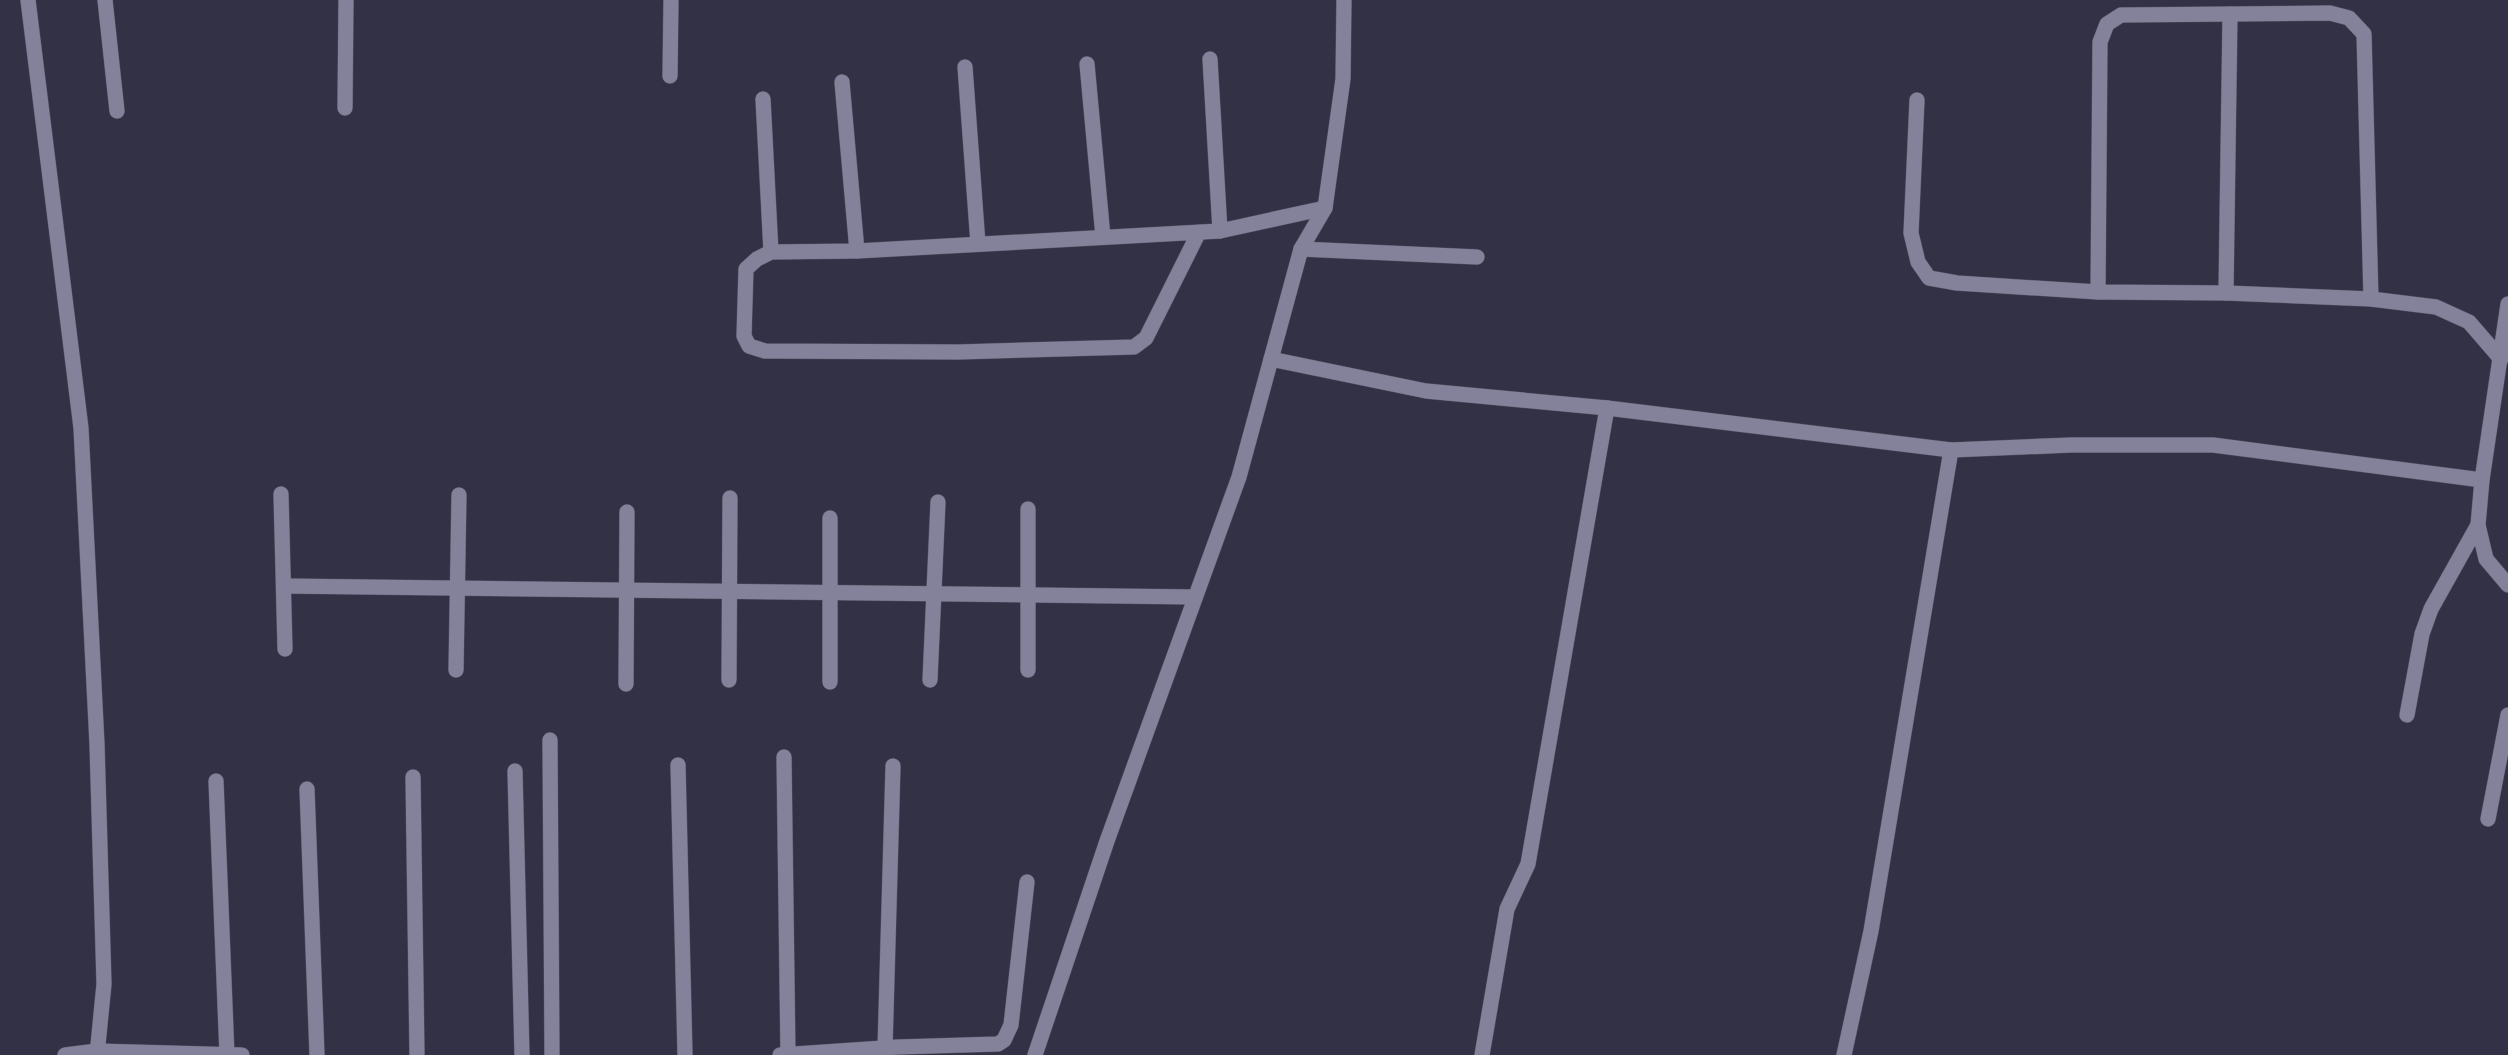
<svg xmlns="http://www.w3.org/2000/svg" width="2508" height="1055" font-family="'Titillium Web',sans-serif">
<style>
.lines{fill:none;stroke-linecap:round;stroke-linejoin:round}
.minor-casing{stroke:#515061;stroke-width:16}
.minor{stroke:#84829b;stroke-width:15}
</style>
<rect width="100%" height="100%" fill="#323145"/>
<g class="lines">
<defs>
<g id="minor">
<polyline points="28,0 81,428 97,744 104,984 97,1055"/>
<polyline points="105,0 117,111"/>
<polyline points="1210,59 1220,231"/>
<polyline points="1087,64 1103,237"/>
<polyline points="965,67 978,244"/>
<polyline points="670,76 671,0"/>
<polyline points="842,82 857,251"/>
<polyline points="763,99 771,252"/>
<polyline points="1917,100 1911,233 1918,262 1929,278 1957,283 2098,292 2226,293 2371,299 2436,307 2469,322 2501,359"/>
<polyline points="345,108 346,0"/>
<polyline points="1199,232 1146,338 1134,347 958,352 765,351 749,346 744,336 746,269 757,259 771,252 857,251 1220,231 1325,208"/>
<polyline points="1301,249 1477,257"/>
<polyline points="2098,292 2100,42 2107,24 2121,15 2330,13 2349,18 2364,34 2371,299"/>
<polyline points="2226,293 2230,14"/>
<polyline points="2508,304 2482,480 2478,525 2486,559 2508,585"/>
<polyline points="1271,359 1426,391 1607,408 1951,450"/>
<polyline points="281,494 285,649"/>
<polyline points="1028,509 1028,670"/>
<polyline points="830,518 830,682"/>
<polyline points="284,586 1195,597"/>
<polyline points="456,670 459,495"/>
<polyline points="729,680 730,498"/>
<polyline points="930,680 938,502"/>
<polyline points="626,684 627,512"/>
<polyline points="2407,715 2422,634 2431,609 2478,525"/>
<polyline points="550,740 552,1055"/>
<polyline points="784,757 788,1055"/>
<polyline points="678,765 685,1055"/>
<polyline points="515,771 522,1055"/>
<polyline points="413,777 417,1055"/>
<polyline points="216,781 227,1055"/>
<polyline points="307,789 317,1055"/>
<polyline points="2488,819 2508,715"/>
<polyline points="885,1048 893,766"/>
<polyline points="65,1055 97,1051 242,1055"/>
<polyline points="780,1055 898,1047 998,1044 1004,1040 1011,1025 1027,882"/>
<polyline points="1035,1055 1107,841 1239,477 1301,249 1325,208 1343,79 1344,0"/>
<polyline points="1482,1055 1507,909 1528,864 1607,408"/>
<polyline points="1844,1055 1871,931 1951,450 2071,445 2213,445 2482,480"/>
</g>
</defs>
<use href="#minor" class="minor-casing"/>
<use href="#minor" class="minor"/>
</g>
</svg>
